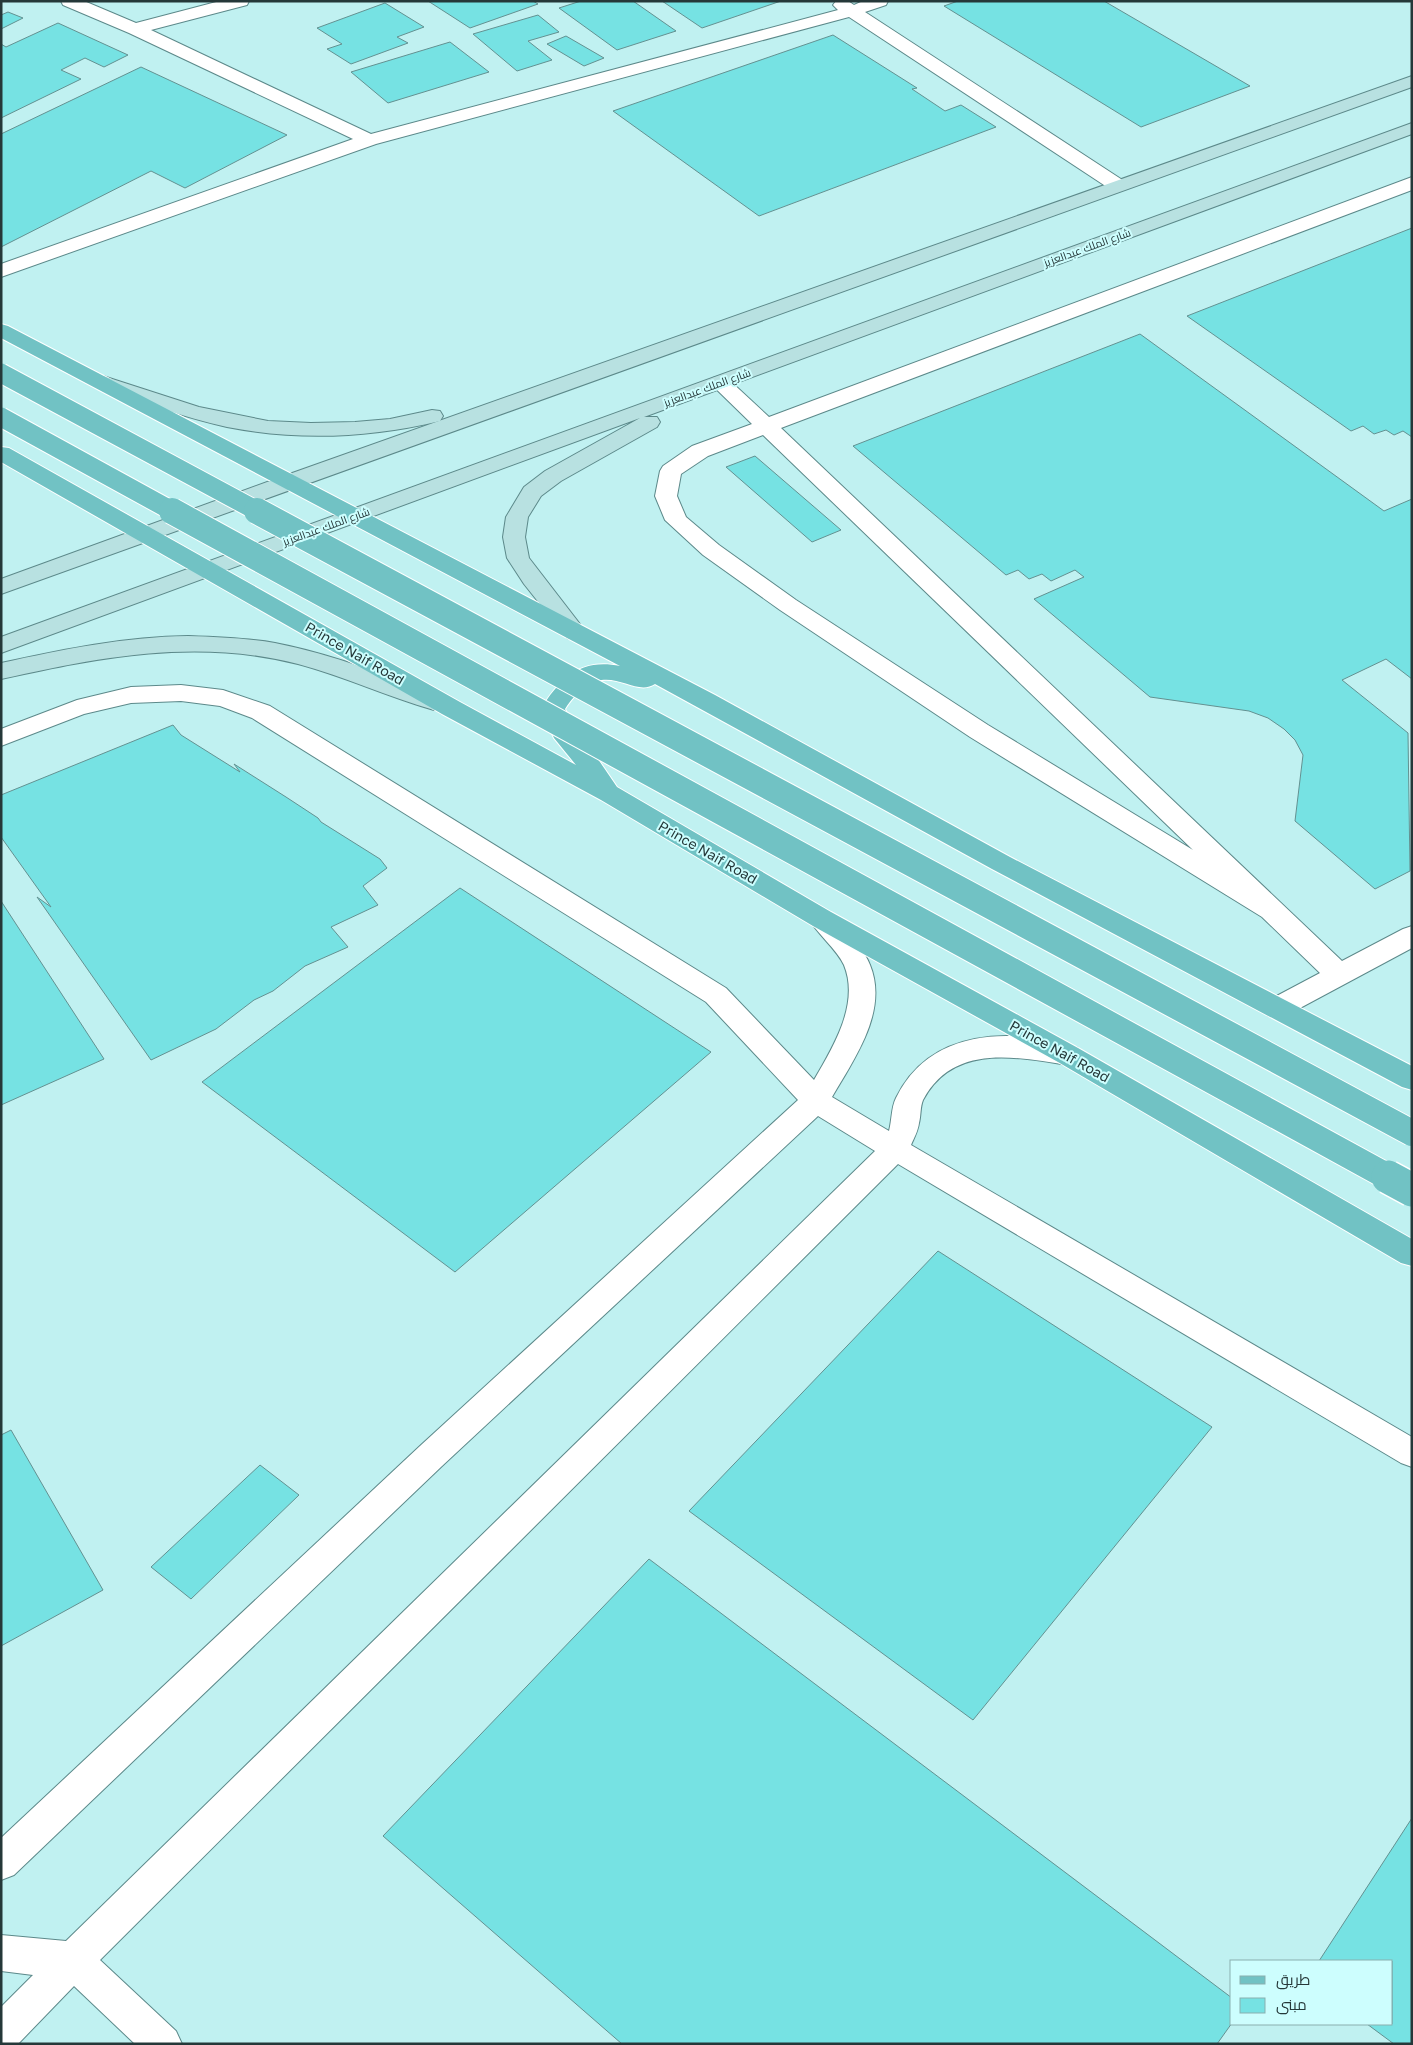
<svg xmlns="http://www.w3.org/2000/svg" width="1413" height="2045" font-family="'Golos Text',Cairo,sans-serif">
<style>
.building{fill:#76e2e3;stroke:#639191}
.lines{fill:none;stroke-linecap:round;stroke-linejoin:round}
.lane-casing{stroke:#5c898a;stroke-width:2}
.street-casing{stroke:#5c898a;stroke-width:2}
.secondary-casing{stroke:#5c898a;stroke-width:2}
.primary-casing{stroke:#fff;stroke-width:2}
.lane{fill:#fff;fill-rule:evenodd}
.street{fill:#fff;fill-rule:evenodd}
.secondary{fill:#b8e1e1;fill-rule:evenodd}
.primary{fill:#71c2c4;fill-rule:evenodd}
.primary-bridge-far2-casing{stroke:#fff;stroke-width:21;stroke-linecap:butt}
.primary-bridge-far1-casing{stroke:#fff;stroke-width:28;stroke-linecap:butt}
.primary-bridge-casing{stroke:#fff;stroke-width:36;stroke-linecap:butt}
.primary-bridge-far2{stroke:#71c2c4;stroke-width:19}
.primary-bridge-far1{stroke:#71c2c4;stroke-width:26}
.primary-bridge{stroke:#71c2c4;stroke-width:33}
.labels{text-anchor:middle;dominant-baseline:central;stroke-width:4;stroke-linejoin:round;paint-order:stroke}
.far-street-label{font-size:11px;fill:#253839;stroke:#cdfefe}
.street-label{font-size:14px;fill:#253839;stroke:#cdfefe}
</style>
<rect width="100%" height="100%" fill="#c0f1f1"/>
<g class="building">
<polygon points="428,1 533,1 538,4 470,28"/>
<polygon points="581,1 633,1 676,31 617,50 559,8"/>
<polygon points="662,1 781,1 702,28"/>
<polygon points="958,1 1104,1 1250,86 1141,127 944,6"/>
<polygon points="385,3 424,27 397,37 408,43 351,64 327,49 342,44 317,28"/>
<polygon points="8,12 23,18 1,29 1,15"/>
<polygon points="538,15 559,32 528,41 552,60 517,71 473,34"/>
<polygon points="58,23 128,55 104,67 85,58 61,70 81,79 1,118 1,44 6,47"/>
<polygon points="833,35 917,88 912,89 945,111 961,105 996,127 759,216 613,111"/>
<polygon points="566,36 604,58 584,66 547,44"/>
<polygon points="450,42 489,72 388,103 351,72"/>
<polygon points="141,67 287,135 185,188 151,171 1,247 1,134"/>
<polygon points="1412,228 1412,437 1403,431 1394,435 1386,430 1374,434 1363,426 1351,431 1187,316"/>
<polygon points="1140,334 1384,511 1412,499 1412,679 1386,659 1342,680 1408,733 1410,871 1375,889 1295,821 1303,755 1295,740 1284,729 1268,718 1249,711 1150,697 1034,599 1084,577 1075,570 1051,581 1042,574 1029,579 1018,570 1006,575 853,446"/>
<polygon points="755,456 841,530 812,542 726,467"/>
<polygon points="173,725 181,735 240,772 234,764 286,797 318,818 321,822 380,859 387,868 363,886 378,905 331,927 348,947 305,966 273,991 254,1000 216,1029 151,1060 37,897 51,907 1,837 1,795"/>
<polygon points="460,888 711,1052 455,1272 202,1082"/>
<polygon points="1,901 104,1059 1,1105"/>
<polygon points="938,1251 1212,1427 973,1720 689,1511"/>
<polygon points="11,1430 103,1590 1,1646 1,1435"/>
<polygon points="260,1465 299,1495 191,1599 151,1567"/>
<polygon points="649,1559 1232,1998 1232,2023 1217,2044 622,2044 383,1836"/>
<polygon points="1412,1818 1412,2044 1394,2044 1367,2024 1392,2024 1392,1961 1319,1961"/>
</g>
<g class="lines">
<defs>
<path id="lane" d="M1412,177V190L781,428L1342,961L1403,929L1412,926V948L1287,1015L1277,1018L1267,1015L1263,1008L1267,1001L1320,973L1262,917L970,737L780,610L703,555L665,520L655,496L660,471L663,466L692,446L752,424L713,386L709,382L713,378L720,376L727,378L769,417ZM763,435L1193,850L988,725L796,600L719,545L686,517L677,496L681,474L708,456Z"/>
<g id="street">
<polygon points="61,1 84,1 136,23 220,1 249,1 247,5 151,30 371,134 838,10 833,5 836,1 848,1 854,5 863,1 888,1 886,5 865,12 1124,181 1127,185 1124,189 1117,191 1110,189 849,17 376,144 1,277 1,264 353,139 129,33 63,5"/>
<path d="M181,685L223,690L270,706L726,988L814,1080C833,1047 860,1004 844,965C836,948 818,935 809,919L813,912C830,907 836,918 846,930C855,940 865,952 870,965C889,1011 854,1059 832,1097L889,1131C892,1120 891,1108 896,1098C930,1028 1012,1027 1078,1048L1082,1055L1078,1062L1068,1065C1016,1057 953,1043 923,1100C920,1107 921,1116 919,1123C918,1131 914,1138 911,1145L1412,1437V1467L1401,1463L898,1164L100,1960L176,2031L182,2044H135L74,1986L18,2044H1V2007L33,1975L1,1971V1935L66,1941L875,1151L818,1116L442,1466L14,1875L1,1880V1838L420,1446L798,1100L706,1002L252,718L220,706L181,701L131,703L84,714L1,746V729L77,700L131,687Z"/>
</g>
<g id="secondary">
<polygon points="1412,76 1412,87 1,594 1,579 281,477"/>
<polygon points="1412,123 1412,134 644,417 657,417 660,422 657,427 561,481 541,496 528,517 525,537 529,558 583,628 587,633 583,638 575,640 567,638 524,584 507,558 503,537 506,517 524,487 545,471 640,418 1,653 1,637"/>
<path d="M103,376L199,407L268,421L311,423L355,422L390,419L432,410L440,411L443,416L440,421C369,438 298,441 227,427C182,417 139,401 96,386L92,382L96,378Z"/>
<path d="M188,636C217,637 247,638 275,643C333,654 388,677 443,696L446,702L443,708L434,710C388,697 344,676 298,664C197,638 100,657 1,679V663C65,649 123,637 188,636Z"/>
</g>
<path id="primary" d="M1,324L8,326L715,695L1010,857L1412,1066V1090L1402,1087L992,869L655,684C631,700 603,651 565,709L574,729L589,746L617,787L831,912L1078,1048L1412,1239V1266L1401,1263L1058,1062L813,926L601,800L442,714L1,462V447L9,448L460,702L576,765L554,738L541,709C560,678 581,658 620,666L1,338Z"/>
</defs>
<use href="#lane" class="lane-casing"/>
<use href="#street" class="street-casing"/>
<use href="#secondary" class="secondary-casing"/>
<use href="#primary" class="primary-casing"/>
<use href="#lane" class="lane"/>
<use href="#street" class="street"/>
<use href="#secondary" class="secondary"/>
<use href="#primary" class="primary"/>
<defs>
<g id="primary-bridge-far2">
<polyline points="1,373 259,512"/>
<polyline points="1,417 174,512"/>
</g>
<g id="primary-bridge-far1">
<polyline points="172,511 1390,1178"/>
<polyline points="257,511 1412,1133"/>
</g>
<polyline id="primary-bridge" points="1388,1177 1412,1190"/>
</defs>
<use href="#primary-bridge-far2" class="primary-bridge-far2-casing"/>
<use href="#primary-bridge-far1" class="primary-bridge-far1-casing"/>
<use href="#primary-bridge" class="primary-bridge-casing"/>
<use href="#primary-bridge-far2" class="primary-bridge-far2"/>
<use href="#primary-bridge-far1" class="primary-bridge-far1"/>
<use href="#primary-bridge" class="primary-bridge"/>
</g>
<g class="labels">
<g class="far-street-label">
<text transform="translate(1087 247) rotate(-20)">شارع الملك عبدالعزيز</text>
<text transform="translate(707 387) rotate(-20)">شارع الملك عبدالعزيز</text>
<text transform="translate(326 526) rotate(-20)">شارع الملك عبدالعزيز</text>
</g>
<g class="street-label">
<text transform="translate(355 653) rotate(30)">Prince Naif Road</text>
<text transform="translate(708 852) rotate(30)">Prince Naif Road</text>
<text transform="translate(1060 1051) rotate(29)">Prince Naif Road</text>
</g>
</g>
<rect width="1413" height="2045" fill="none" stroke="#253839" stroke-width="5"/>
<rect x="1230" y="1960" width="162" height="65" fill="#cdfefe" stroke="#8aafaf"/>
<rect x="1240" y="1976" width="25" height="8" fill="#71c2c4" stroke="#8aafaf"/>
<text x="1276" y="1985" font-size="15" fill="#253839">طريق</text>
<rect x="1240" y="1998" width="25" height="15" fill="#76e2e3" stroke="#8aafaf"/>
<text x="1276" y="2010" font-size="15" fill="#253839">مبنى</text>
</svg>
